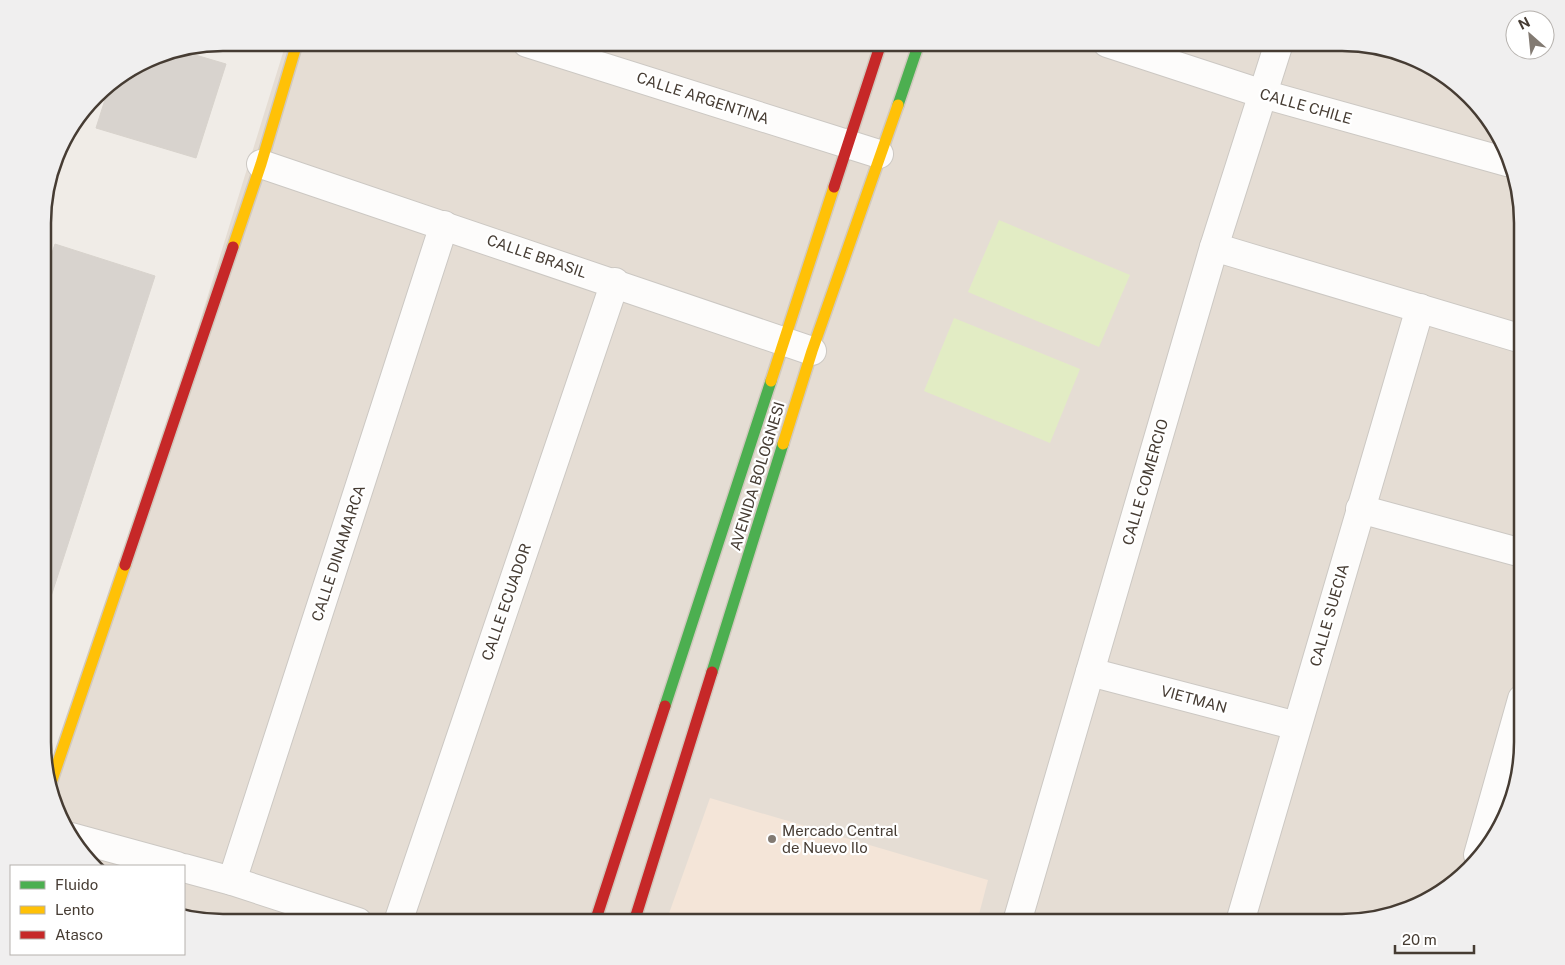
<svg xmlns="http://www.w3.org/2000/svg" width="1565" height="965" font-family="'Public Sans',sans-serif">
<style>
.residential{fill:#e5ddd4}
.commercial{fill:#f4e5d8}
.green{fill:#e2ecc4}
.building{fill:#d8d3ce;stroke:#d8d3cd}
.lines{fill:none;stroke-linecap:round;stroke-linejoin:round}
.street-casing{stroke:#ccc8c3;stroke-width:30}
.fast-casing{stroke:#d1c9be;stroke-width:14}
.slow-casing{stroke:#d1c9be;stroke-width:14}
.jam-casing{stroke:#d1c9be;stroke-width:14}
.street{stroke:#fdfcfb;stroke-width:28}
.fast{stroke:#4caf50;stroke-width:11}
.slow{stroke:#ffc107;stroke-width:11}
.jam{stroke:#c62828;stroke-width:11}
.poi-dot{fill:#827a72;stroke:#fff;stroke-width:2}
.labels{text-anchor:middle;dominant-baseline:central;stroke-width:4.5;stroke-linejoin:round;paint-order:stroke}
.street-label{font-size:15px;fill:#463c33;stroke:#fff}
.poi-label{font-size:15px;fill:#463c33;stroke:#fff;text-anchor:start}
.rim{fill:none;stroke:#463c33;stroke-width:2.5}
</style>
<rect width="100%" height="100%" fill="#f0ece7"/>
<polygon class="residential" points="286,43 1342,43 1388,49 1442,73 1498,133 1522,212 1522,753 1492,842 1432,898 1353,922 223,922 184,916 184,866 97,866 73,842 54,792"/>
<polygon class="commercial" points="710,798 988,880 977,922 666,922"/>
<g class="green">
<polygon points="999,220 1130,275 1099,347 968,292"/>
<polygon points="954,318 1080,369 1050,443 924,391"/>
</g>
<g class="building">
<polygon points="182,51 226,64 196,158 96,128 110,84 155,56"/>
<polygon points="55,244 155,276 44,618 44,276"/>
</g>
<g class="lines">
<defs>
<g id="street">
<polyline points="527,43 879,154"/>
<polyline points="1107,43 1263,94 1507,162"/>
<polyline points="261,164 812,351"/>
<polyline points="1214,247 1522,339"/>
<polyline points="1360,509 1522,553"/>
<polyline points="1090,672 1297,726"/>
<polyline points="71,837 177,866"/>
<polyline points="1478,855 1522,699"/>
<polyline points="184,868 232,881 358,922"/>
<polyline points="232,881 444,225"/>
<polyline points="398,922 615,282"/>
<polyline points="1017,922 1214,247 1279,43"/>
<polyline points="1240,922 1420,308"/>
</g>
<g id="fast">
<polyline points="898,105 919,43"/>
<polyline points="712,672 783,444"/>
<polyline points="665,706 771,381"/>
</g>
<g id="slow">
<polyline points="233,247 261,164 297,43"/>
<polyline points="771,381 834,187"/>
<polyline points="783,444 812,351 898,105"/>
<polyline points="51,783 125,565"/>
</g>
<g id="jam">
<polyline points="834,187 881,43"/>
<polyline points="125,565 233,247"/>
<polyline points="595,922 665,706"/>
<polyline points="634,922 712,672"/>
</g>
</defs>
<use href="#street" class="street-casing"/>
<use href="#fast" class="fast-casing"/>
<use href="#slow" class="slow-casing"/>
<use href="#jam" class="jam-casing"/>
<use href="#street" class="street"/>
<use href="#fast" class="fast"/>
<use href="#slow" class="slow"/>
<use href="#jam" class="jam"/>
</g>
<circle class="poi-dot" cx="772" cy="839" r="5"/>
<g class="labels">
<g class="street-label">
<text transform="translate(703 98) rotate(18)">CALLE ARGENTINA</text>
<text transform="translate(1306 106) rotate(16)">CALLE CHILE</text>
<text transform="translate(537 256) rotate(19)">CALLE BRASIL</text>
<text transform="translate(757 476) rotate(-73)">AVENIDA BOLOGNESI</text>
<text transform="translate(1145 482) rotate(-74)">CALLE COMERCIO</text>
<text transform="translate(338 553) rotate(-72)">CALLE DINAMARCA</text>
<text transform="translate(506 602) rotate(-71)">CALLE ECUADOR</text>
<text transform="translate(1329 615) rotate(-74)">CALLE SUECIA</text>
<text transform="translate(1194 699) rotate(15)">VIETMAN</text>
</g>
<g class="poi-label">
<text x="782" y="830">Mercado Central<tspan x="782" dy="17">de Nuevo Ilo</tspan></text>
</g>
</g>
<path d="M0 0H1565V965H0ZM223 51H1342A172 172 0 0 1 1514 223V742A172 172 0 0 1 1342 914H223A172 172 0 0 1 51 742V223A172 172 0 0 1 223 51Z" fill="#f0efef" fill-rule="evenodd"/>
<path class="rim" d="M223 51H1342A172 172 0 0 1 1514 223V742A172 172 0 0 1 1342 914H223A172 172 0 0 1 51 742V223A172 172 0 0 1 223 51Z"/>
<rect x="10" y="865" width="175" height="90" fill="#ffffff" stroke="#b5b1ad"/>
<rect x="20" y="881" width="25" height="8" fill="#4caf50" stroke="#b5b1ad"/>
<text x="55" y="890" font-size="15" fill="#463c33">Fluido</text>
<rect x="20" y="906" width="25" height="8" fill="#ffc107" stroke="#b5b1ad"/>
<text x="55" y="915" font-size="15" fill="#463c33">Lento</text>
<rect x="20" y="931" width="25" height="8" fill="#c62828" stroke="#b5b1ad"/>
<text x="55" y="940" font-size="15" fill="#463c33">Atasco</text>
<g transform="translate(1530 35) rotate(333)"><circle r="24" fill="#ffffff" stroke="#b5b1ad"/>
<path d="M0-4L9 19L0 12L-9 19Z" fill="#827a72"/>
<text y="-8" font-size="14" font-weight="bold" text-anchor="middle" fill="#463c33">N</text>
</g>
<path d="M1395 945v8h79v-8" fill="none" stroke="#463c33" stroke-width="2.5"/>
<text x="1402" y="945" font-size="15" fill="#463c33" stroke="#ffffff" stroke-width="4" paint-order="stroke">20 m</text>
</svg>
